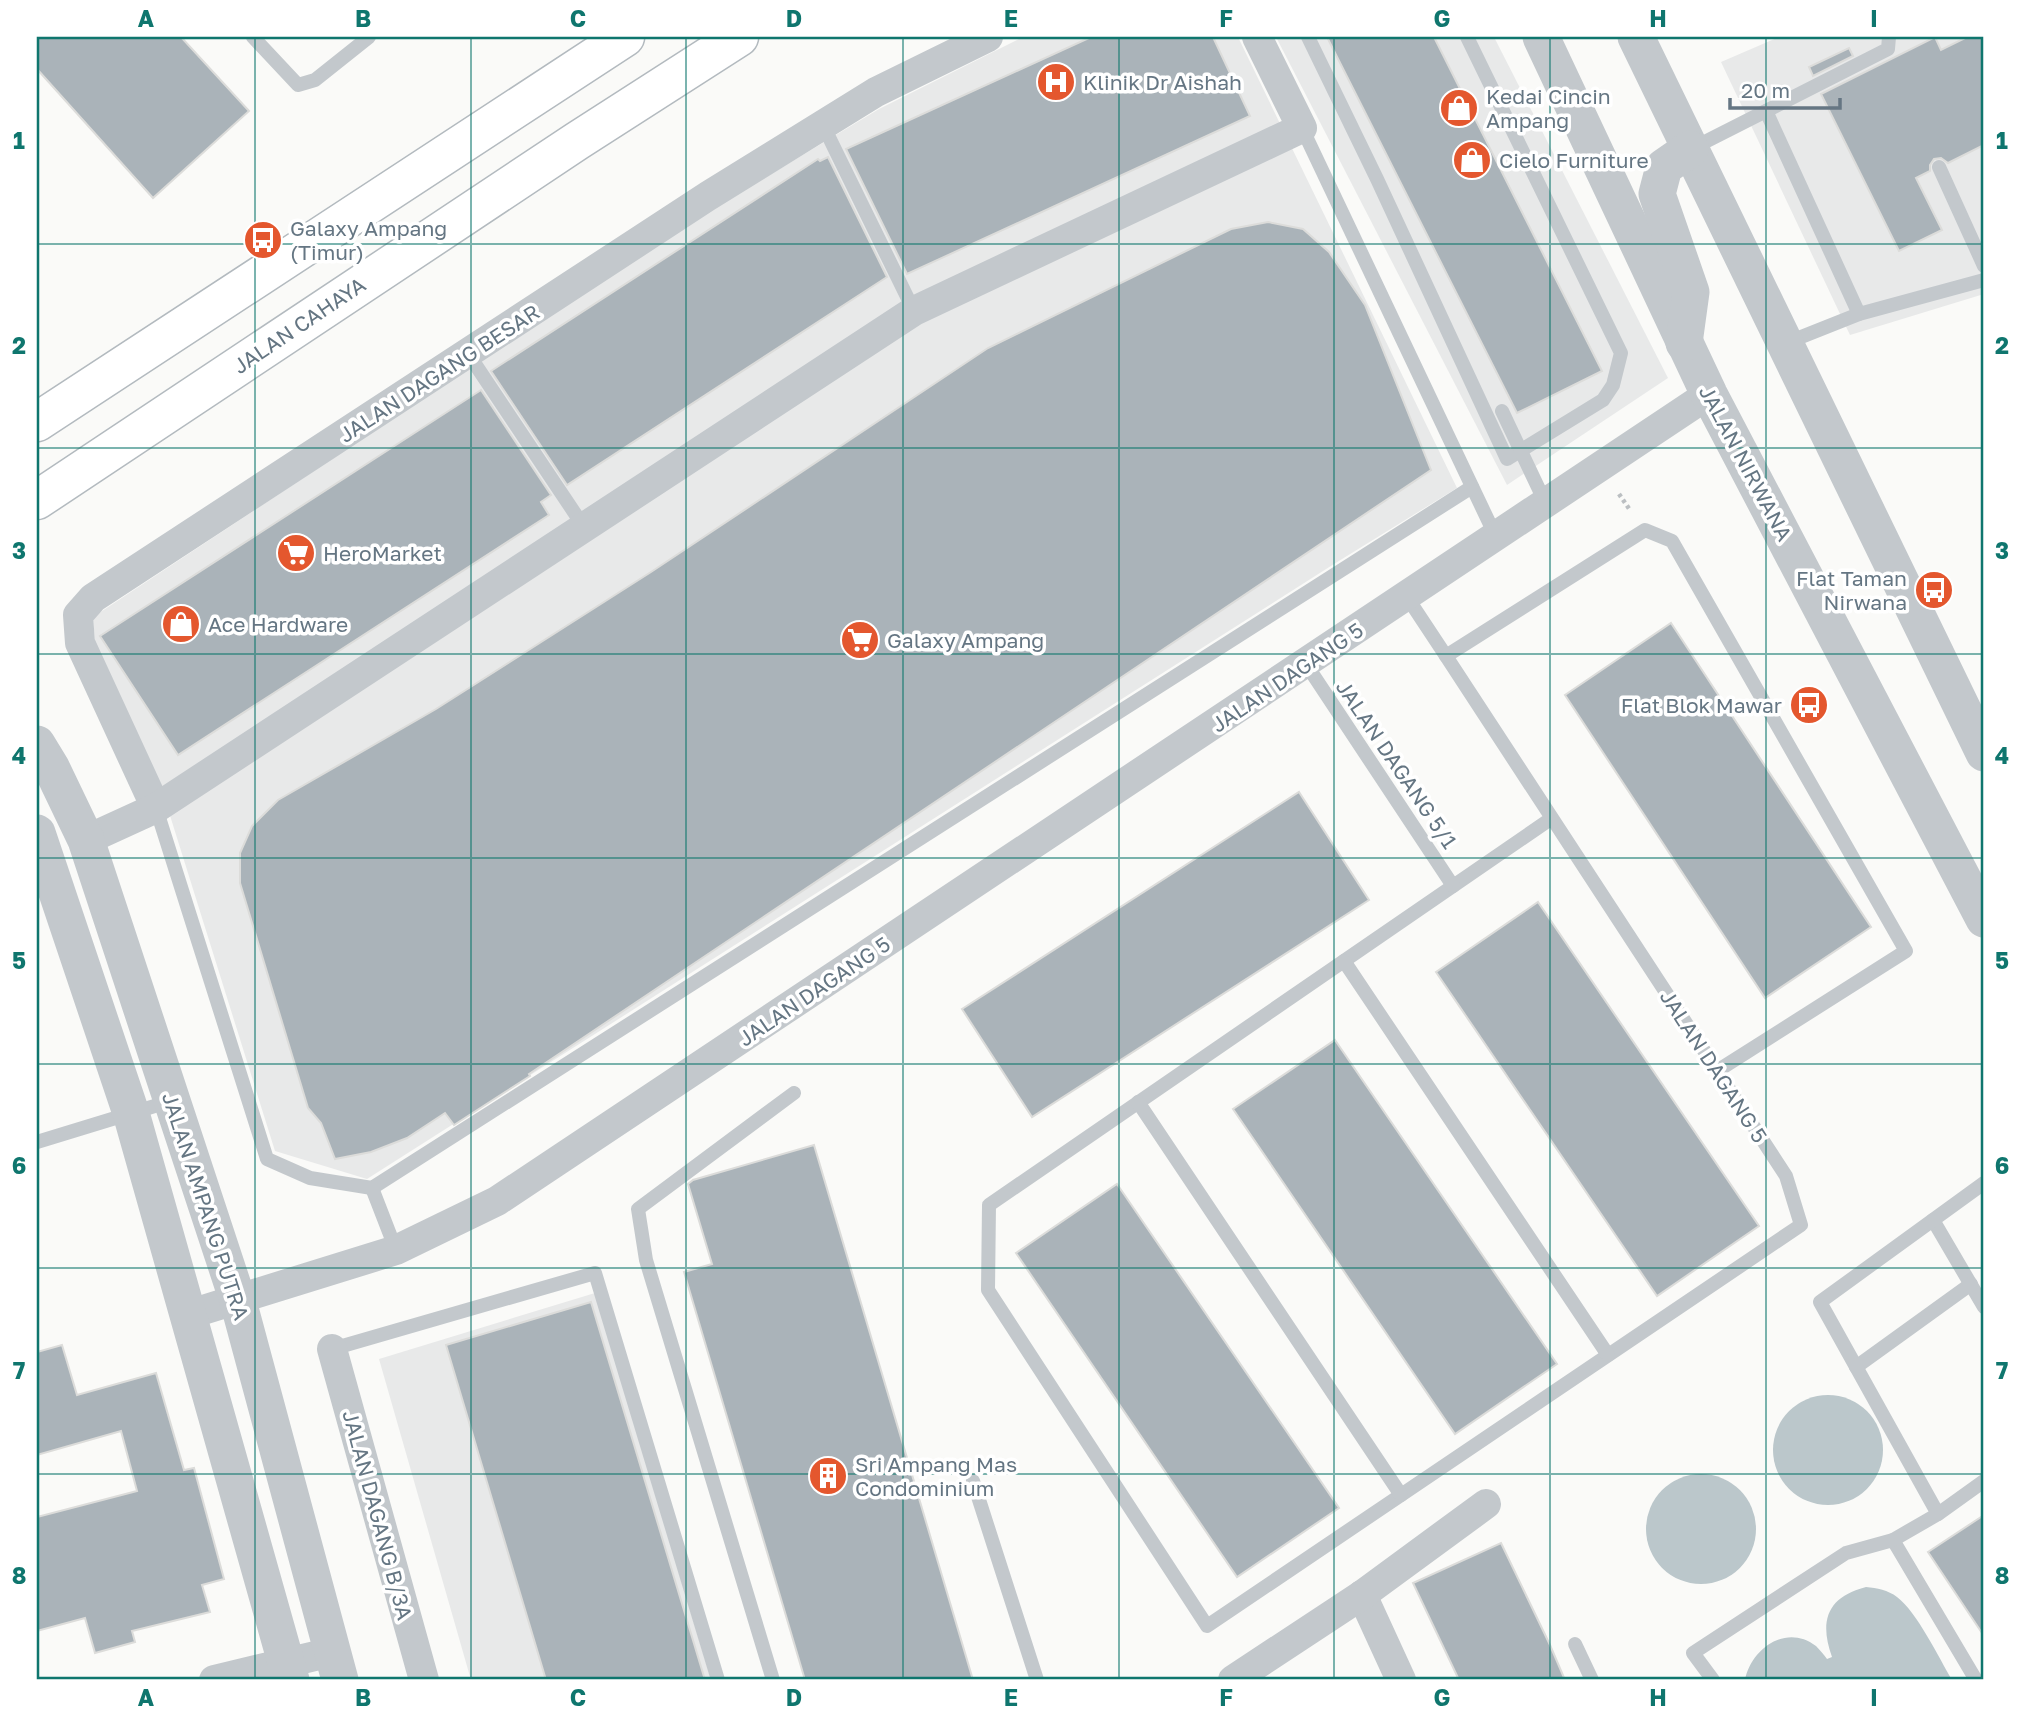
<svg xmlns="http://www.w3.org/2000/svg" width="2021" height="1717" font-family="'Golos Text',sans-serif">
<style>
.built{fill:#e8e9e9}
.water{fill:#bbc7cb}
.building{fill:#aab3b9;stroke:#dcdcda;stroke-width:2}
.lines{fill:none;stroke-linecap:round;stroke-linejoin:round}
.secondary-casing{stroke:#b3babf;stroke-width:41}
.path{stroke:#bbbfc2;stroke-width:4.5;stroke-dasharray:3.5 3.5;stroke-linecap:butt}
.service{stroke:#c3c8cc;stroke-width:14}
.minor{stroke:#c3c8cc;stroke-width:30}
.tertiary{stroke:#c3c8cc;stroke-width:37}
.secondary{stroke:#fff;stroke-width:38}
.grid{fill:none;stroke:#0f766e;stroke-width:2;stroke-opacity:0.55}
.labels{text-anchor:middle;dominant-baseline:central;stroke-width:7;stroke-linejoin:round;paint-order:stroke}
.poi-label{font-size:21px;fill:#657683;stroke:#fff;text-anchor:start}
.street-label{font-size:21px;fill:#657683;stroke:#fff}
.neatline{fill:none;stroke:#0f766e;stroke-width:2.5}
.grid-label{font-size:23px;text-anchor:middle;font-weight:bold;fill:#0f766e}
</style>
<rect width="100%" height="100%" fill="#fafaf8"/>
<g class="built">
<polygon points="1023,37 1238,37 1457,488 1334,564 367,1179 275,1151 162,790 95,642 93,617 678,230 879,109"/>
<polygon points="1276,37 1494,37 1668,378 1507,485"/>
<polygon points="1779,37 1984,37 1984,294 1850,335 1721,62"/>
<polygon points="595,1293 711,1680 471,1680 379,1359"/>
</g>
<g class="water">
<circle cx="1828" cy="1450" r="55"/>
<circle cx="1701" cy="1529" r="55"/>
<path d="M1866,1587C1877,1588 1888,1590 1897,1597C1917,1612 1939,1658 1952,1680H1745C1751,1649 1786,1623 1816,1646C1820,1650 1824,1655 1827,1659L1832,1657C1819,1621 1827,1597 1866,1587Z"/>
</g>
<g class="building">
<polygon points="37,37 181,37 249,111 153,198 37,69"/>
<polygon points="1091,37 1213,37 1250,116 907,274 846,149"/>
<polygon points="1327,37 1434,37 1602,371 1517,413"/>
<polygon points="1935,37 1941,50 1967,37 1984,37 1984,145 1948,163 1941,158 1934,159 1930,165 1930,171 1916,178 1942,230 1899,251 1821,94"/>
<polygon points="1849,48 1853,56 1813,76 1809,67"/>
<polygon points="828,157 887,277 567,485 491,371 818,159 820,161"/>
<polygon points="1268,222 1303,229 1329,252 1365,305 1431,470 529,1074 530,1076 454,1125 445,1113 407,1138 371,1152 335,1159 321,1123 308,1108 240,883 240,853 252,826 278,800 436,709 651,572 988,348 1231,229"/>
<polygon points="481,390 551,495 541,502 549,515 178,755 100,636"/>
<polygon points="1671,623 1871,927 1765,998 1565,695"/>
<polygon points="1299,792 1369,900 1032,1117 962,1009"/>
<polygon points="1538,902 1759,1226 1657,1296 1436,972"/>
<polygon points="1335,1040 1557,1364 1455,1434 1233,1109"/>
<polygon points="814,1145 973,1680 805,1680 684,1272 712,1264 688,1184 693,1180"/>
<polygon points="1117,1184 1339,1508 1237,1577 1016,1253"/>
<polygon points="591,1302 705,1680 546,1680 446,1345"/>
<polygon points="62,1345 77,1395 156,1373 184,1470 194,1468 224,1579 202,1585 210,1612 132,1631 135,1642 95,1653 85,1618 37,1631 37,1517 137,1491 121,1431 37,1455 37,1352"/>
<polygon points="1984,1515 1984,1636 1928,1552"/>
<polygon points="1501,1543 1550,1645 1565,1680 1459,1680 1413,1583"/>
</g>
<g class="lines">
<defs>
<g id="secondary">
<polyline points="37,422 625,37"/>
<polyline points="37,500 577,141 739,37"/>
</g>
</defs>
<use href="#secondary" class="secondary-casing"/>
<polyline class="path" points="1619,494 1630,510"/>
<g class="service">
<polyline points="253,37 298,85 315,80 369,37"/>
<polyline points="1308,37 1377,179 1507,459 1603,400 1613,385 1621,353 1467,37"/>
<polyline points="1766,111 1859,314"/>
<polyline points="823,125 914,311"/>
<polyline points="1302,128 1496,537"/>
<polyline points="1691,149 1888,49 1889,37"/>
<polyline points="1939,167 1984,266"/>
<polyline points="1786,343 1859,314 1984,280"/>
<polyline points="469,355 584,527"/>
<polyline points="1502,411 1545,502"/>
<polyline points="1407,597 1446,656 1786,1176 1801,1225 1207,1626 988,1290 989,1205 1552,818"/>
<polyline points="1446,656 1645,530 1672,541 1906,951 1717,1071"/>
<polyline points="1306,664 1453,886"/>
<polyline points="156,808 267,1159 310,1178 372,1188 1472,487"/>
<polyline points="1344,961 1608,1355"/>
<polyline points="1138,1102 1401,1495"/>
<polyline points="37,1142 171,1101"/>
<polyline points="372,1188 396,1250"/>
<polyline points="1933,1220 1984,1307"/>
<polyline points="332,1349 595,1273 718,1680"/>
<polyline points="1856,1367 1971,1284"/>
<polyline points="973,1481 1037,1680"/>
<polyline points="1938,1514 1984,1481"/>
<polyline points="1893,1540 1976,1680"/>
<polyline points="1575,1644 1592,1680"/>
<polyline points="773,1680 646,1260 638,1209 794,1093"/>
<polyline points="1713,1680 1693,1653 1846,1553 1893,1540 1938,1514 1820,1302 1984,1183"/>
</g>
<g class="minor">
<polyline points="156,808 80,643 78,615 93,598 708,196 876,92 988,37"/>
<polyline points="86,840 156,808 914,311 1302,128 1257,37"/>
<polyline points="187,1315 396,1250 497,1201 1709,394"/>
<polyline points="332,1349 424,1680"/>
<polyline points="1362,1595 1401,1680"/>
<polyline points="214,1680 332,1652"/>
<polyline points="1233,1680 1362,1595 1486,1504"/>
</g>
<g class="tertiary">
<polyline points="1541,37 1709,394 1984,919"/>
<polyline points="1636,37 1984,753"/>
<polyline points="1684,343 1691,292 1657,194 1664,167 1690,149"/>
<polyline points="37,744 51,767 86,840 238,1301 340,1680"/>
<polyline points="37,833 131,1113 291,1680"/>
</g>
<use href="#secondary" class="secondary"/>
</g>
<path class="grid" d="M255,37V1680M471,37V1680M686,37V1680M903,37V1680M1119,37V1680M1334,37V1680M1550,37V1680M1766,37V1680M37,244H1984M37,448H1984M37,654H1984M37,858H1984M37,1064H1984M37,1268H1984M37,1474H1984"/>
<defs>
<symbol id="hospital-disc" viewBox="-11 -11 22 22"><circle r="9.5" fill="#e4572e" stroke="#fff"/><path d="M-5-5h3v3.5h4V-5h3V5h-3V1.5h-4V5h-3Z" fill="#fff"/></symbol>
<symbol id="shop-disc" viewBox="-11 -11 22 22"><circle r="9.5" fill="#e4572e" stroke="#fff"/><path d="M-5-2.5h2.3a2.7 3.5 0 0 1 5.4 0H5L5.5 6h-11ZM-1.5-2.5h3a1.5 2.3 0 0 0-3 0Z" fill="#fff"/></symbol>
<symbol id="bus-disc" viewBox="-11 -11 22 22"><circle r="9.5" fill="#e4572e" stroke="#fff"/><path d="M-5-6H5V4H4V6H2V4H-2V6H-4V4H-5ZM-3.5-4V0h7V-4ZM-3.5 1.2v1.5H-2V1.2ZM2 1.2v1.5H3.5V1.2Z" fill="#fff"/></symbol>
<symbol id="supermarket-disc" viewBox="-11 -11 22 22"><circle r="9.5" fill="#e4572e" stroke="#fff"/><path d="M-6-5.5h2.5l.6 2H6L4.5 2H-2.5L-4.4-4H-6ZM-1.5 3.2a1.3 1.3 0 1 0 .1 0ZM3 3.2a1.3 1.3 0 1 0 .1 0Z" fill="#fff"/></symbol>
<symbol id="building-disc" viewBox="-11 -11 22 22"><circle r="9.5" fill="#e4572e" stroke="#fff"/><path d="M-4-6H4V6H1V3H-1V6H-4ZM-2.5-4.3h1.7v1.8h-1.7ZM.8-4.3h1.7v1.8H.8ZM-2.5-1h1.7V.8h-1.7ZM.8-1h1.7V.8H.8Z" fill="#fff"/></symbol>
</defs>
<g fill-rule="evenodd">
<use href="#hospital-disc" x="1034" y="60" width="44" height="44"/>
<use href="#shop-disc" x="1437" y="86" width="44" height="44"/>
<use href="#shop-disc" x="1450" y="138" width="44" height="44"/>
<use href="#bus-disc" x="241" y="218" width="44" height="44"/>
<use href="#supermarket-disc" x="274" y="531" width="44" height="44"/>
<use href="#bus-disc" x="1912" y="568" width="44" height="44"/>
<use href="#shop-disc" x="159" y="602" width="44" height="44"/>
<use href="#supermarket-disc" x="838" y="618" width="44" height="44"/>
<use href="#bus-disc" x="1787" y="683" width="44" height="44"/>
<use href="#building-disc" x="806" y="1454" width="44" height="44"/>
</g>
<g class="labels">
<g class="poi-label">
<text x="1083" y="82">Klinik Dr Aishah</text>
<text x="1486" y="96">Kedai Cincin<tspan x="1486" dy="24">Ampang</tspan></text>
<text x="1499" y="160">Cielo Furniture</text>
<text x="290" y="228">Galaxy Ampang<tspan x="290" dy="24">(Timur)</tspan></text>
<text x="323" y="553">HeroMarket</text>
<text x="1907" y="578" text-anchor="end">Flat Taman<tspan x="1907" dy="24">Nirwana</tspan></text>
<text x="208" y="624">Ace Hardware</text>
<text x="887" y="640">Galaxy Ampang</text>
<text x="1782" y="705" text-anchor="end">Flat Blok Mawar</text>
<text x="855" y="1464">Sri Ampang Mas<tspan x="855" dy="24">Condominium</tspan></text>
</g>
<g class="street-label">
<text transform="translate(299 325) rotate(-34)">JALAN CAHAYA</text>
<text transform="translate(439 373) rotate(-33)">JALAN DAGANG BESAR</text>
<text transform="translate(1746 463) rotate(62)">JALAN NIRWANA</text>
<text transform="translate(1287 677) rotate(-34)">JALAN DAGANG 5</text>
<text transform="translate(1397 764) rotate(56)">JALAN DAGANG 5/1</text>
<text transform="translate(814 991) rotate(-34)">JALAN DAGANG 5</text>
<text transform="translate(1714 1066) rotate(57)">JALAN DAGANG 5</text>
<text transform="translate(206 1206) rotate(72)">JALAN AMPANG PUTRA</text>
<text transform="translate(378 1515) rotate(75)">JALAN DAGANG B/3A</text>
</g>
</g>
<rect width="2021" height="1717" fill="none" stroke="#ffffff" stroke-width="77"/>
<path d="M1730 98v10h110v-10" fill="none" stroke="#657683" stroke-width="3.5"/>
<text x="1741" y="98" font-size="21" fill="#657683" stroke="#ffffff" stroke-width="5" paint-order="stroke">20 m</text>
<rect x="38" y="38" width="1944" height="1640" class="neatline"/>
<g class="grid-label">
<text x="146" y="27">A</text>
<text x="363" y="27">B</text>
<text x="578" y="27">C</text>
<text x="794" y="27">D</text>
<text x="1011" y="27">E</text>
<text x="1226" y="27">F</text>
<text x="1442" y="27">G</text>
<text x="1658" y="27">H</text>
<text x="1874" y="27">I</text>
<text x="19" y="149">1</text>
<text x="2002" y="149">1</text>
<text x="19" y="354">2</text>
<text x="2002" y="354">2</text>
<text x="19" y="559">3</text>
<text x="2002" y="559">3</text>
<text x="19" y="764">4</text>
<text x="2002" y="764">4</text>
<text x="19" y="969">5</text>
<text x="2002" y="969">5</text>
<text x="19" y="1174">6</text>
<text x="2002" y="1174">6</text>
<text x="19" y="1379">7</text>
<text x="2002" y="1379">7</text>
<text x="19" y="1584">8</text>
<text x="2002" y="1584">8</text>
<text x="146" y="1706">A</text>
<text x="363" y="1706">B</text>
<text x="578" y="1706">C</text>
<text x="794" y="1706">D</text>
<text x="1011" y="1706">E</text>
<text x="1226" y="1706">F</text>
<text x="1442" y="1706">G</text>
<text x="1658" y="1706">H</text>
<text x="1874" y="1706">I</text>
</g>
</svg>
